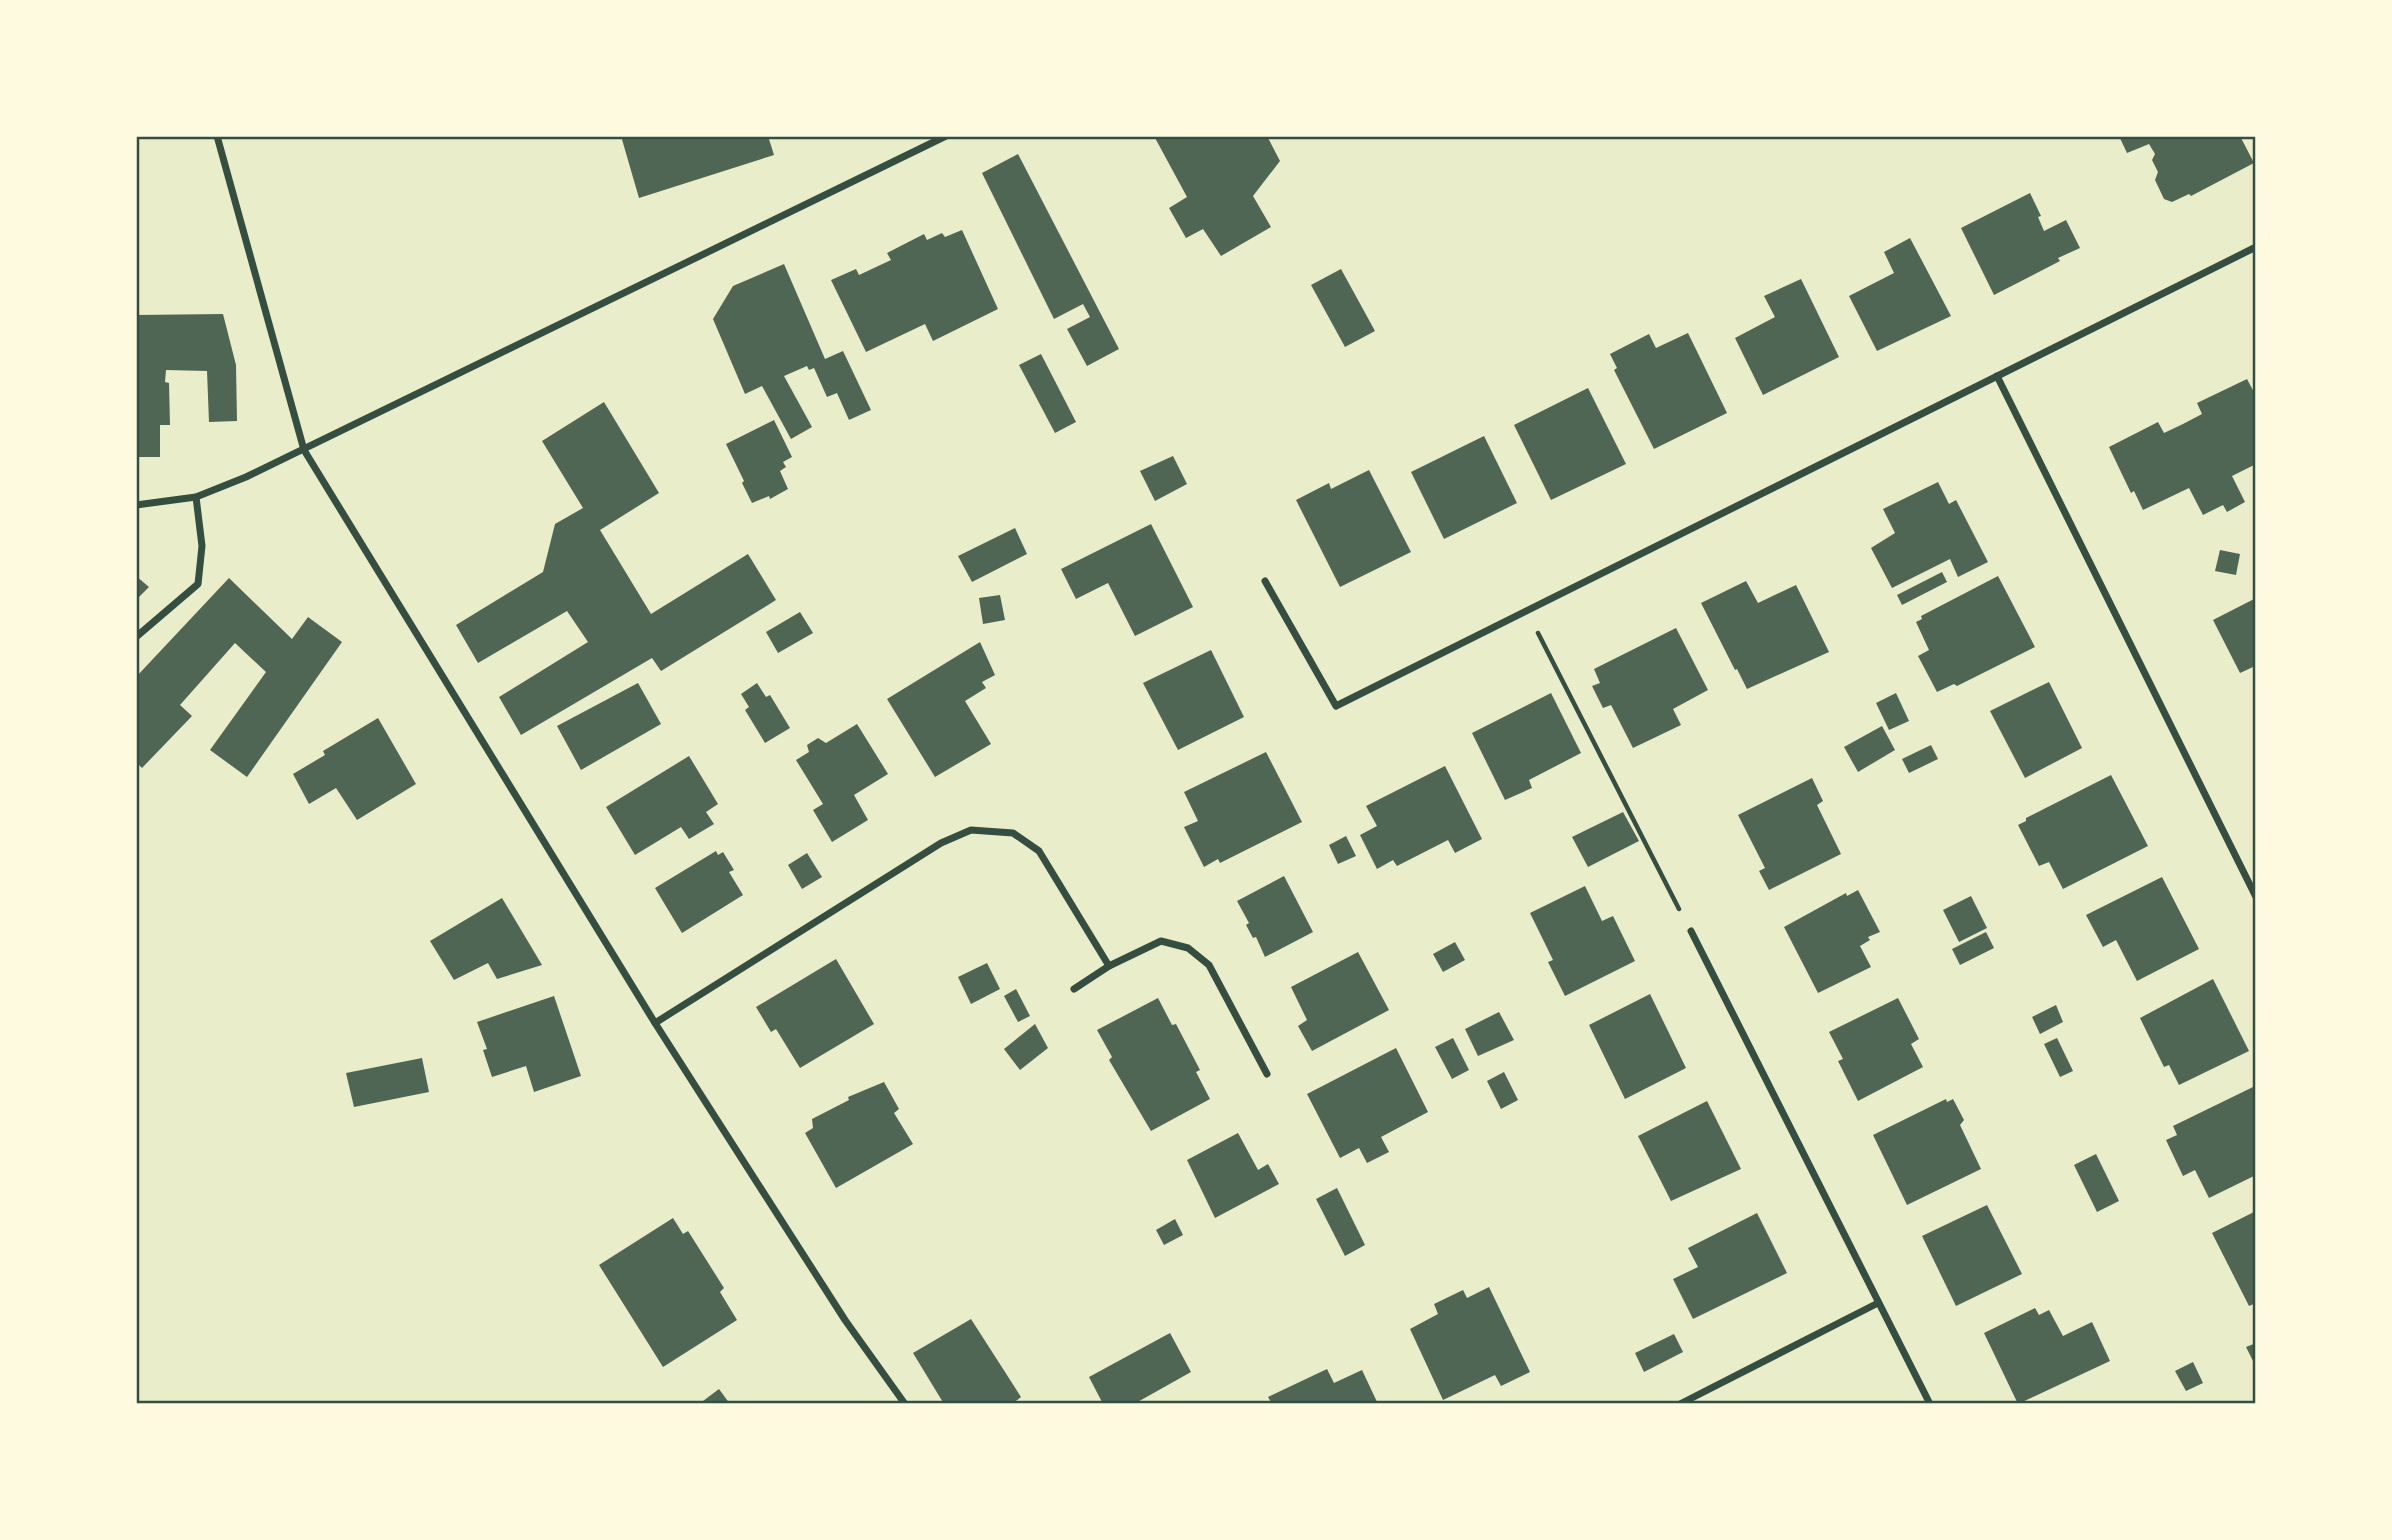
<svg xmlns="http://www.w3.org/2000/svg" width="2392" height="1540" font-family="Lato,sans-serif">
<style>
.building{fill:#4f6655}
.lines{fill:none;stroke-linecap:round;stroke-linejoin:round}
.path{stroke:#344e41;stroke-width:4.5}
.minor{stroke:#344e41;stroke-width:7}
.neatline{fill:none;stroke:#344e41;stroke-width:2.5}
</style>
<rect width="100%" height="100%" fill="#e9edc9"/>
<g class="building">
<polygon points="621,136 768,136 774,155 639,198"/>
<polygon points="1154,136 1267,136 1280,161 1253,196 1271,227 1221,256 1203,229 1186,238 1169,208 1187,197"/>
<polygon points="2119,136 2240,136 2254,163 2191,196 2189,194 2172,202 2164,199 2155,180 2158,172 2152,160 2155,154 2149,144 2127,153"/>
<polygon points="1018,154 1119,349 1087,366 1067,329 1090,317 1083,304 1054,319 982,173"/>
<polygon points="2030,193 2041,216 2038,217 2044,231 2066,220 2080,248 2058,258 2060,261 1994,295 1961,228"/>
<polygon points="962,230 998,309 933,341 925,324 866,352 831,280 856,269 859,275 891,260 887,253 924,234 927,240 942,233 945,237"/>
<polygon points="1910,238 1951,316 1877,351 1849,296 1894,273 1884,252"/>
<polygon points="784,264 825,359 843,351 871,410 849,420 837,393 827,397 814,368 809,370 807,366 784,376 812,427 791,439 762,386 745,394 713,319 733,286"/>
<polygon points="1341,269 1375,331 1345,347 1311,285"/>
<polygon points="1801,279 1839,357 1763,395 1735,338 1775,317 1764,296"/>
<polygon points="223,314 236,365 237,421 209,422 207,371 166,370 165,382 169,383 170,425 160,425 160,457 136,457 136,315"/>
<polygon points="1688,333 1727,413 1654,449 1614,370 1617,368 1610,354 1649,334 1656,348"/>
<polygon points="1041,354 1076,422 1055,433 1019,365"/>
<polygon points="2247,379 2256,396 2256,464 2232,476 2245,502 2227,512 2223,505 2203,515 2189,488 2143,510 2134,491 2131,493 2109,447 2158,422 2164,433 2183,424 2202,414 2197,403"/>
<polygon points="1588,388 1626,464 1551,500 1514,425"/>
<polygon points="604,402 659,493 600,530 651,614 748,554 776,600 661,671 652,658 521,735 499,697 588,642 567,611 478,663 456,625 543,572 555,524 583,508 542,441"/>
<polygon points="774,420 792,457 783,462 786,467 780,471 788,489 770,499 769,496 752,503 742,483 744,481 726,444"/>
<polygon points="1484,436 1517,503 1444,539 1411,472"/>
<polygon points="1173,456 1187,484 1155,501 1140,471"/>
<polygon points="1369,470 1411,552 1340,587 1296,500 1329,483 1331,489"/>
<polygon points="1938,482 1949,504 1956,500 1988,562 1958,577 1950,559 1892,588 1871,548 1895,533 1883,509"/>
<polygon points="1151,524 1193,607 1135,636 1108,583 1076,599 1061,569"/>
<polygon points="1015,528 1027,554 972,582 958,556"/>
<polygon points="2220,550 2240,554 2236,575 2215,571"/>
<polygon points="1942,572 1947,582 1902,605 1897,595"/>
<polygon points="136,576 149,587 136,600"/>
<polygon points="1998,576 2035,647 1957,686 1954,684 1937,692 1918,656 1929,650 1916,622 1922,619 1921,616"/>
<polygon points="229,578 292,639 308,617 342,642 247,777 210,750 266,672 235,643 180,705 192,716 142,768 136,762 136,677"/>
<polygon points="1746,581 1758,603 1796,585 1829,652 1747,689 1737,669 1735,670 1701,603"/>
<polygon points="1000,595 1005,620 983,624 979,598"/>
<polygon points="2256,598 2256,672 2253,667 2240,673 2213,620"/>
<polygon points="800,612 813,633 778,653 766,632"/>
<polygon points="1676,628 1708,690 1673,709 1681,725 1633,748 1611,705 1603,708 1592,686 1600,683 1594,669"/>
<polygon points="980,642 995,675 982,682 986,688 965,701 991,744 935,777 887,699"/>
<polygon points="1211,650 1244,717 1178,750 1143,683"/>
<polygon points="2049,682 2082,748 2025,778 1990,711"/>
<polygon points="638,683 661,724 581,770 557,726"/>
<polygon points="757,683 766,697 770,695 790,728 765,743 745,710 749,707 741,694"/>
<polygon points="1551,693 1581,753 1529,780 1532,788 1505,800 1472,733"/>
<polygon points="1896,693 1909,721 1889,730 1876,703"/>
<polygon points="378,718 416,784 357,820 336,788 309,804 293,774 325,755 323,751"/>
<polygon points="857,724 888,774 854,795 868,820 832,842 813,810 823,804 796,760 809,752 807,745 818,738 826,743"/>
<polygon points="1882,726 1895,750 1858,772 1844,747"/>
<polygon points="1931,745 1938,759 1909,773 1902,759"/>
<polygon points="1266,752 1302,822 1220,863 1218,859 1204,867 1184,827 1198,821 1184,792"/>
<polygon points="689,756 718,804 706,812 714,824 689,839 681,827 635,855 606,807"/>
<polygon points="1445,766 1482,839 1455,853 1448,840 1397,866 1393,860 1377,869 1360,835 1377,826 1366,806"/>
<polygon points="2111,775 2148,846 2063,889 2049,862 2039,866 2018,825 2026,821 2026,818"/>
<polygon points="1812,778 1823,801 1817,805 1841,854 1769,890 1759,871 1765,868 1738,815"/>
<polygon points="1623,812 1639,841 1588,867 1572,837"/>
<polygon points="1346,836 1356,856 1338,864 1329,845"/>
<polygon points="716,851 718,855 723,852 734,870 729,872 743,895 682,933 655,888"/>
<polygon points="807,853 822,877 802,889 788,865"/>
<polygon points="1284,876 1313,932 1265,957 1256,937 1253,938 1246,925 1249,923 1237,901"/>
<polygon points="2162,877 2199,949 2137,981 2116,940 2103,947 2086,915"/>
<polygon points="1585,886 1602,921 1613,916 1635,961 1565,996 1548,962 1553,960 1530,913"/>
<polygon points="1858,890 1880,932 1868,937 1870,940 1860,946 1871,967 1818,993 1784,927 1846,893 1847,896"/>
<polygon points="1971,896 1987,928 1959,942 1943,910"/>
<polygon points="502,898 542,965 497,979 488,963 454,980 430,941"/>
<polygon points="1986,932 1994,948 1960,965 1952,949"/>
<polygon points="1455,942 1465,960 1443,972 1433,954"/>
<polygon points="1358,952 1389,1010 1312,1051 1298,1026 1307,1020 1291,987"/>
<polygon points="836,959 874,1024 800,1068 776,1029 771,1032 756,1007"/>
<polygon points="987,963 1000,989 971,1004 958,977"/>
<polygon points="2213,979 2249,1051 2179,1085 2169,1065 2164,1067 2140,1018"/>
<polygon points="1016,989 1030,1016 1018,1022 1004,996"/>
<polygon points="1650,994 1686,1068 1625,1099 1589,1025"/>
<polygon points="554,996 581,1076 534,1092 526,1066 492,1077 483,1050 487,1049 477,1022"/>
<polygon points="1158,998 1172,1025 1176,1024 1200,1070 1196,1072 1210,1099 1151,1131 1109,1060 1112,1057 1097,1030"/>
<polygon points="1898,998 1919,1039 1911,1044 1923,1067 1858,1101 1838,1061 1843,1059 1829,1032"/>
<polygon points="2056,1005 2063,1022 2040,1034 2032,1017"/>
<polygon points="1499,1012 1514,1040 1478,1056 1465,1029"/>
<polygon points="1035,1024 1048,1048 1020,1070 1004,1049"/>
<polygon points="1453,1038 1469,1070 1452,1079 1435,1047"/>
<polygon points="2057,1038 2073,1071 2060,1077 2044,1044"/>
<polygon points="1396,1048 1428,1112 1381,1137 1389,1152 1367,1163 1359,1148 1340,1158 1307,1094"/>
<polygon points="422,1058 429,1092 354,1107 346,1073"/>
<polygon points="1504,1072 1518,1100 1501,1109 1487,1081"/>
<polygon points="884,1082 899,1109 894,1113 913,1144 836,1188 805,1133 813,1128 812,1119 849,1100 848,1097"/>
<polygon points="2253,1087 2256,1093 2256,1175 2209,1198 2195,1170 2183,1176 2166,1140 2177,1135 2173,1126"/>
<polygon points="1946,1099 1947,1102 1953,1099 1964,1120 1960,1125 1981,1169 1907,1205 1873,1135"/>
<polygon points="1707,1101 1741,1169 1671,1201 1638,1136"/>
<polygon points="1238,1133 1258,1170 1268,1164 1279,1184 1215,1218 1187,1160"/>
<polygon points="2096,1154 2119,1201 2097,1212 2074,1165"/>
<polygon points="1337,1188 1365,1245 1345,1256 1316,1199"/>
<polygon points="1987,1205 2022,1274 1956,1306 1922,1236"/>
<polygon points="2256,1211 2256,1303 2249,1306 2212,1233"/>
<polygon points="1757,1213 1787,1273 1693,1319 1673,1279 1698,1267 1688,1248"/>
<polygon points="673,1218 683,1234 688,1231 724,1288 720,1292 737,1320 663,1367 599,1265"/>
<polygon points="1175,1219 1183,1235 1164,1245 1156,1230"/>
<polygon points="1489,1287 1530,1372 1501,1386 1495,1375 1443,1400 1410,1329 1438,1314 1434,1304 1463,1290 1467,1298"/>
<polygon points="2035,1308 2039,1315 2049,1310 2063,1336 2092,1322 2110,1361 2018,1404 1984,1333"/>
<polygon points="971,1319 1021,1397 1012,1404 944,1404 913,1353"/>
<polygon points="1170,1333 1191,1372 1134,1404 1103,1404 1089,1377"/>
<polygon points="1674,1334 1683,1352 1644,1372 1635,1353"/>
<polygon points="2256,1343 2256,1367 2246,1347"/>
<polygon points="2193,1362 2203,1383 2186,1391 2175,1371"/>
<polygon points="1327,1369 1334,1383 1362,1370 1378,1404 1272,1404 1268,1397"/>
<polygon points="719,1389 730,1404 699,1404"/>
</g>
<g class="lines">
<polyline class="path" points="1538,633 1679,909"/>
<g class="minor">
<polyline points="217,136 304,450 655,1023 845,1320 905,1404"/>
<polyline points="1997,376 2256,897"/>
<polyline points="136,505 196,497 246,477 946,136"/>
<polyline points="1265,581 1336,706 2256,247"/>
<polyline points="136,637 198,584 202,546 196,497"/>
<polyline points="1691,931 1930,1404"/>
<polyline points="1074,989 1109,966 1161,941 1188,948 1209,965 1267,1074"/>
<polyline points="655,1023 941,843 971,830 1013,833 1039,851 1109,966"/>
<polyline points="1680,1404 1878,1303"/>
</g>
</g>
<rect width="2392" height="1540" fill="none" stroke="#fefae0" stroke-width="276"/>
<rect x="138" y="138" width="2116" height="1264" class="neatline"/>
</svg>
